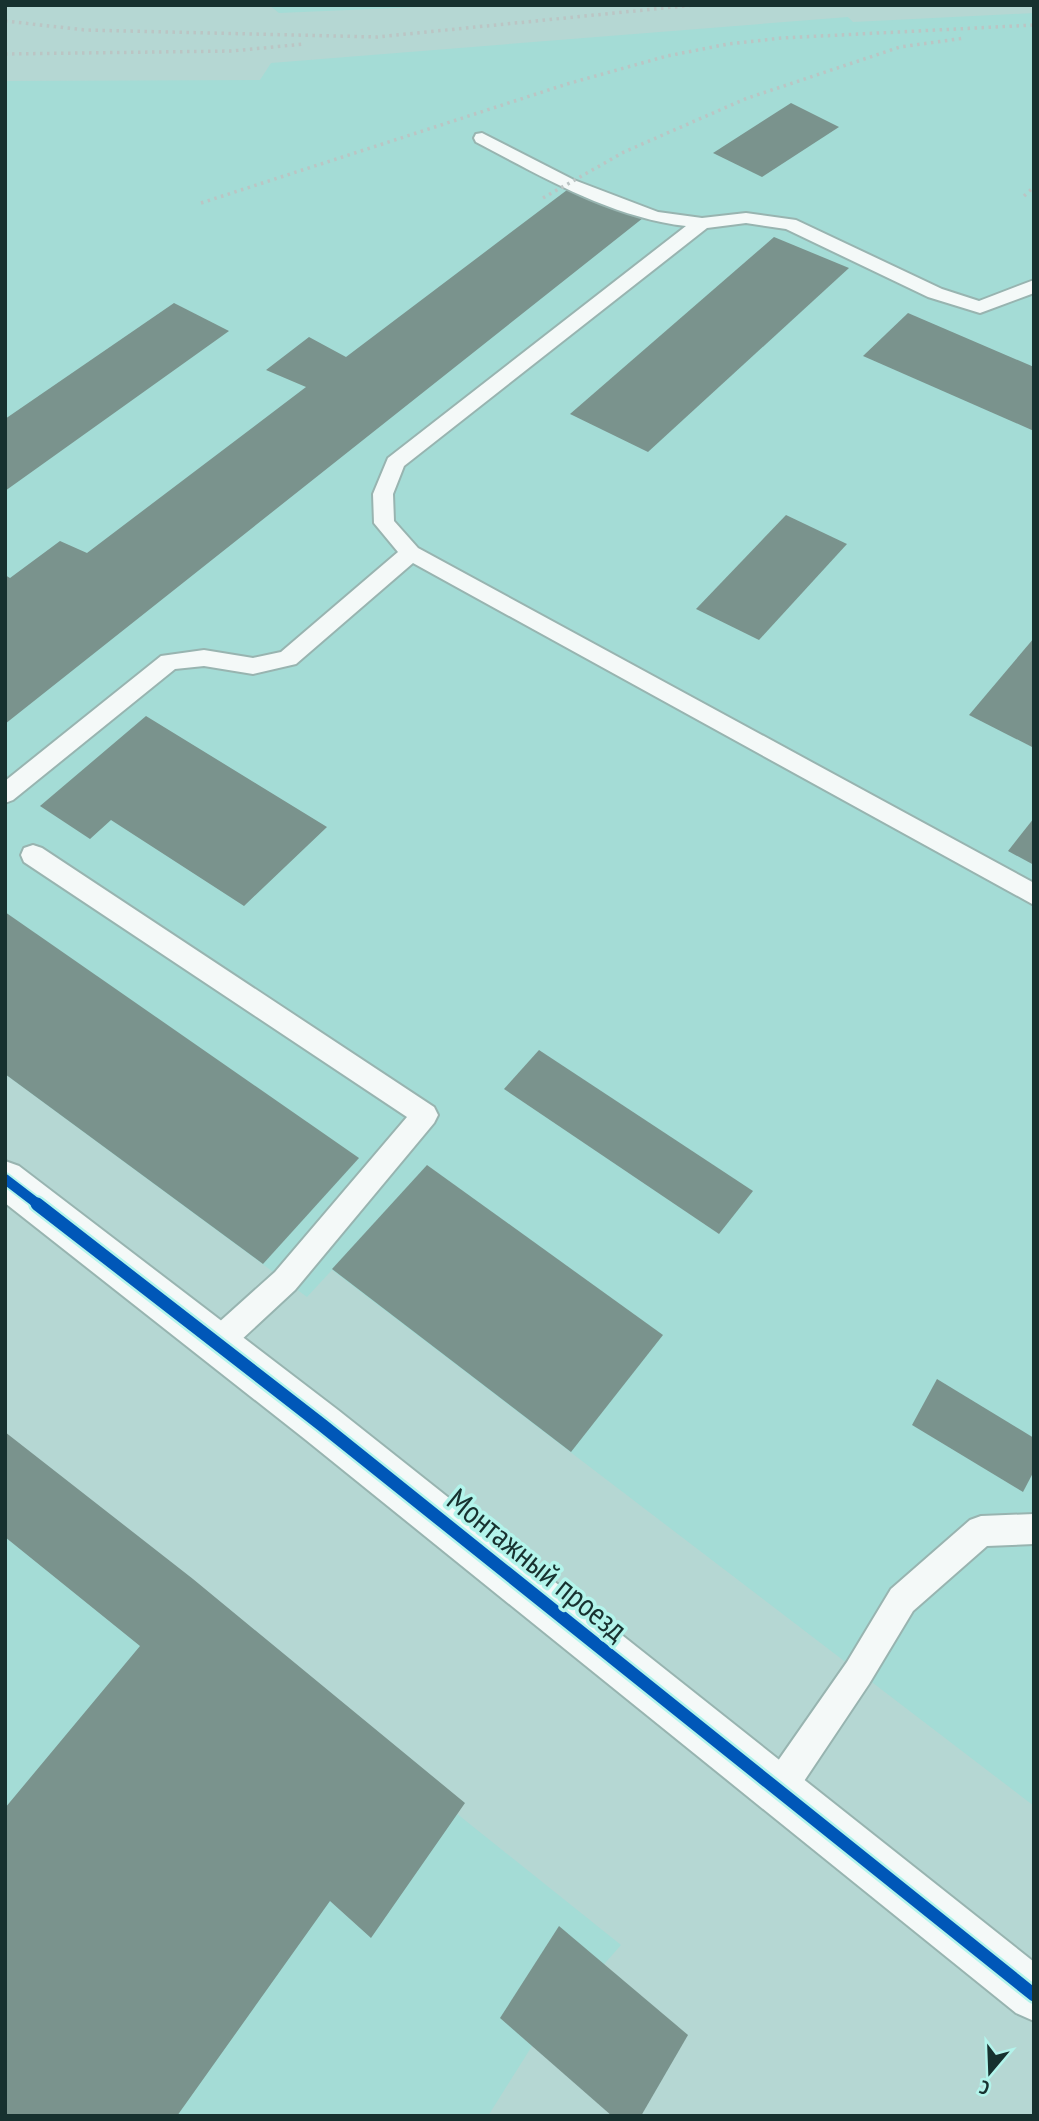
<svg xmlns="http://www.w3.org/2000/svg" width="1039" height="2121" font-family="'PT Sans Narrow',sans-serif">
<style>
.built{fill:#a4dcd6}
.building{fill:#7a938d}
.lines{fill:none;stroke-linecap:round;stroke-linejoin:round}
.lane-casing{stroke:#98b4b0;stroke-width:4}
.street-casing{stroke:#98b4b0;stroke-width:4}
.lane{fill:#f4f9f8;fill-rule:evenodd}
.street{fill:#f4f9f8;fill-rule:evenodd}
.rail{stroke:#bbc5c4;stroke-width:3.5;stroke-dasharray:2.5 4.5;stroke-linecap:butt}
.cycleway-far1-casing{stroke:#b3f4eb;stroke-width:14}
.cycleway-casing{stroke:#b3f4eb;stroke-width:18}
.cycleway-far1{stroke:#0057b8;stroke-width:10}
.cycleway{stroke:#0057b8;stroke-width:13}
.labels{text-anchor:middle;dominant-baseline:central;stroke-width:7;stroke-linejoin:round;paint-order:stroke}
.near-street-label{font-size:32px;fill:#17312f;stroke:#b3f4eb}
</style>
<rect width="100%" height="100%" fill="#b5d7d3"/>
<g class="built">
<polygon points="269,5 465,5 279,13"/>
<polygon points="1034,13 1034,1806 332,1270 307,1297 5,1074 5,81 260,80 271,63 848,17 853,22"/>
<polygon points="5,1452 621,1945 532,2046 488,2116 5,2116"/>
</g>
<g class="building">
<polygon points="791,103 839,127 762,177 713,153"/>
<polygon points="571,187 643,218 5,724 5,575 10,578 60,541 87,553 306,387 266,370 309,337 346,357"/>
<polygon points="774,237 849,268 648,452 570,414"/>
<polygon points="174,303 229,331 5,491 5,419"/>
<polygon points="908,313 1034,367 1034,431 863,356"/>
<polygon points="786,515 847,544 759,640 696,609"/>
<polygon points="1034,638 1034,748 969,715"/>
<polygon points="146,716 327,827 244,906 111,820 90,839 40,806"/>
<polygon points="1034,818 1034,865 1008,851"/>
<polygon points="5,912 359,1158 263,1264 5,1074"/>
<polygon points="539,1050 753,1191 719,1234 504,1089"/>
<polygon points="427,1165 663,1335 571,1452 332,1269"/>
<polygon points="937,1379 1034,1438 1034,1471 1023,1492 912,1425"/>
<polygon points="5,1432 193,1579 465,1803 371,1938 330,1901 177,2116 5,2116 5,1808 140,1646 5,1537"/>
<polygon points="559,1926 688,2035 641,2116 612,2116 500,2018"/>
</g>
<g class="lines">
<defs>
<g id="lane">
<path d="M482,133L574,180L658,212L702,218L746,213L796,220L942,289L979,301L1034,280V293L980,313L928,297L786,229L746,223L707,228L404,466L393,494L394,521L418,548L1034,883V905L413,563L296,664L253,674L204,666L175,669L13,800L5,803V781L161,656L204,650L253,658L281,652L398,552L374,523L373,494L388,458L686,226C610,217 543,177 476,142L474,138L476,134Z"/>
<polygon points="33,845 42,848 434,1107 438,1115 434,1123 295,1290 227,1353 217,1357 207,1353 202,1343 207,1333 275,1272 407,1117 24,862 21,855 24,848"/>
<polygon points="1034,1514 1034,1544 987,1546 913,1611 869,1684 790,1802 778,1807 766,1802 761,1790 766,1778 847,1662 891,1589 970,1520 981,1516"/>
</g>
<polygon id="street" points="5,1161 19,1166 338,1410 1034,1962 1034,2021 1016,2013 306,1440 5,1203"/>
</defs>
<use href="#lane" class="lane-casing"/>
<use href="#street" class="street-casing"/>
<use href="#lane" class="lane"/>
<use href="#street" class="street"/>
<g class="rail">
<polyline points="5,21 85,30 377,37 694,5"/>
<polyline points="5,54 232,51 304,44"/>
<polyline points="1024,196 1034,187"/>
<polyline points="543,198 624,152 745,99 900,47 965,38"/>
<polyline points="201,203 567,84 667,56 728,44 782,38 1034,25"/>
</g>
<defs>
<polyline id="cycleway-far1" points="5,1179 39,1205"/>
<polyline id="cycleway" points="37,1204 322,1425 1034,1995"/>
</defs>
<use href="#cycleway-far1" class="cycleway-far1-casing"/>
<use href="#cycleway" class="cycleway-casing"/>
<use href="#cycleway-far1" class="cycleway-far1"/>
<use href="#cycleway" class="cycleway"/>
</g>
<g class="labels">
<g class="near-street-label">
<text transform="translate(538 1564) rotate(39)">Монтажный проезд</text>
</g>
</g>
<rect width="1039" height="2121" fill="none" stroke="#17312f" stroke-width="14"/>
<g transform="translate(990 2072) rotate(199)" stroke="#b3f4eb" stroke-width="5" paint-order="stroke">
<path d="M0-5L12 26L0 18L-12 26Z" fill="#17312f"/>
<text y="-10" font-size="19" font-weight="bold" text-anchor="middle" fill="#17312f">С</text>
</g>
</svg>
